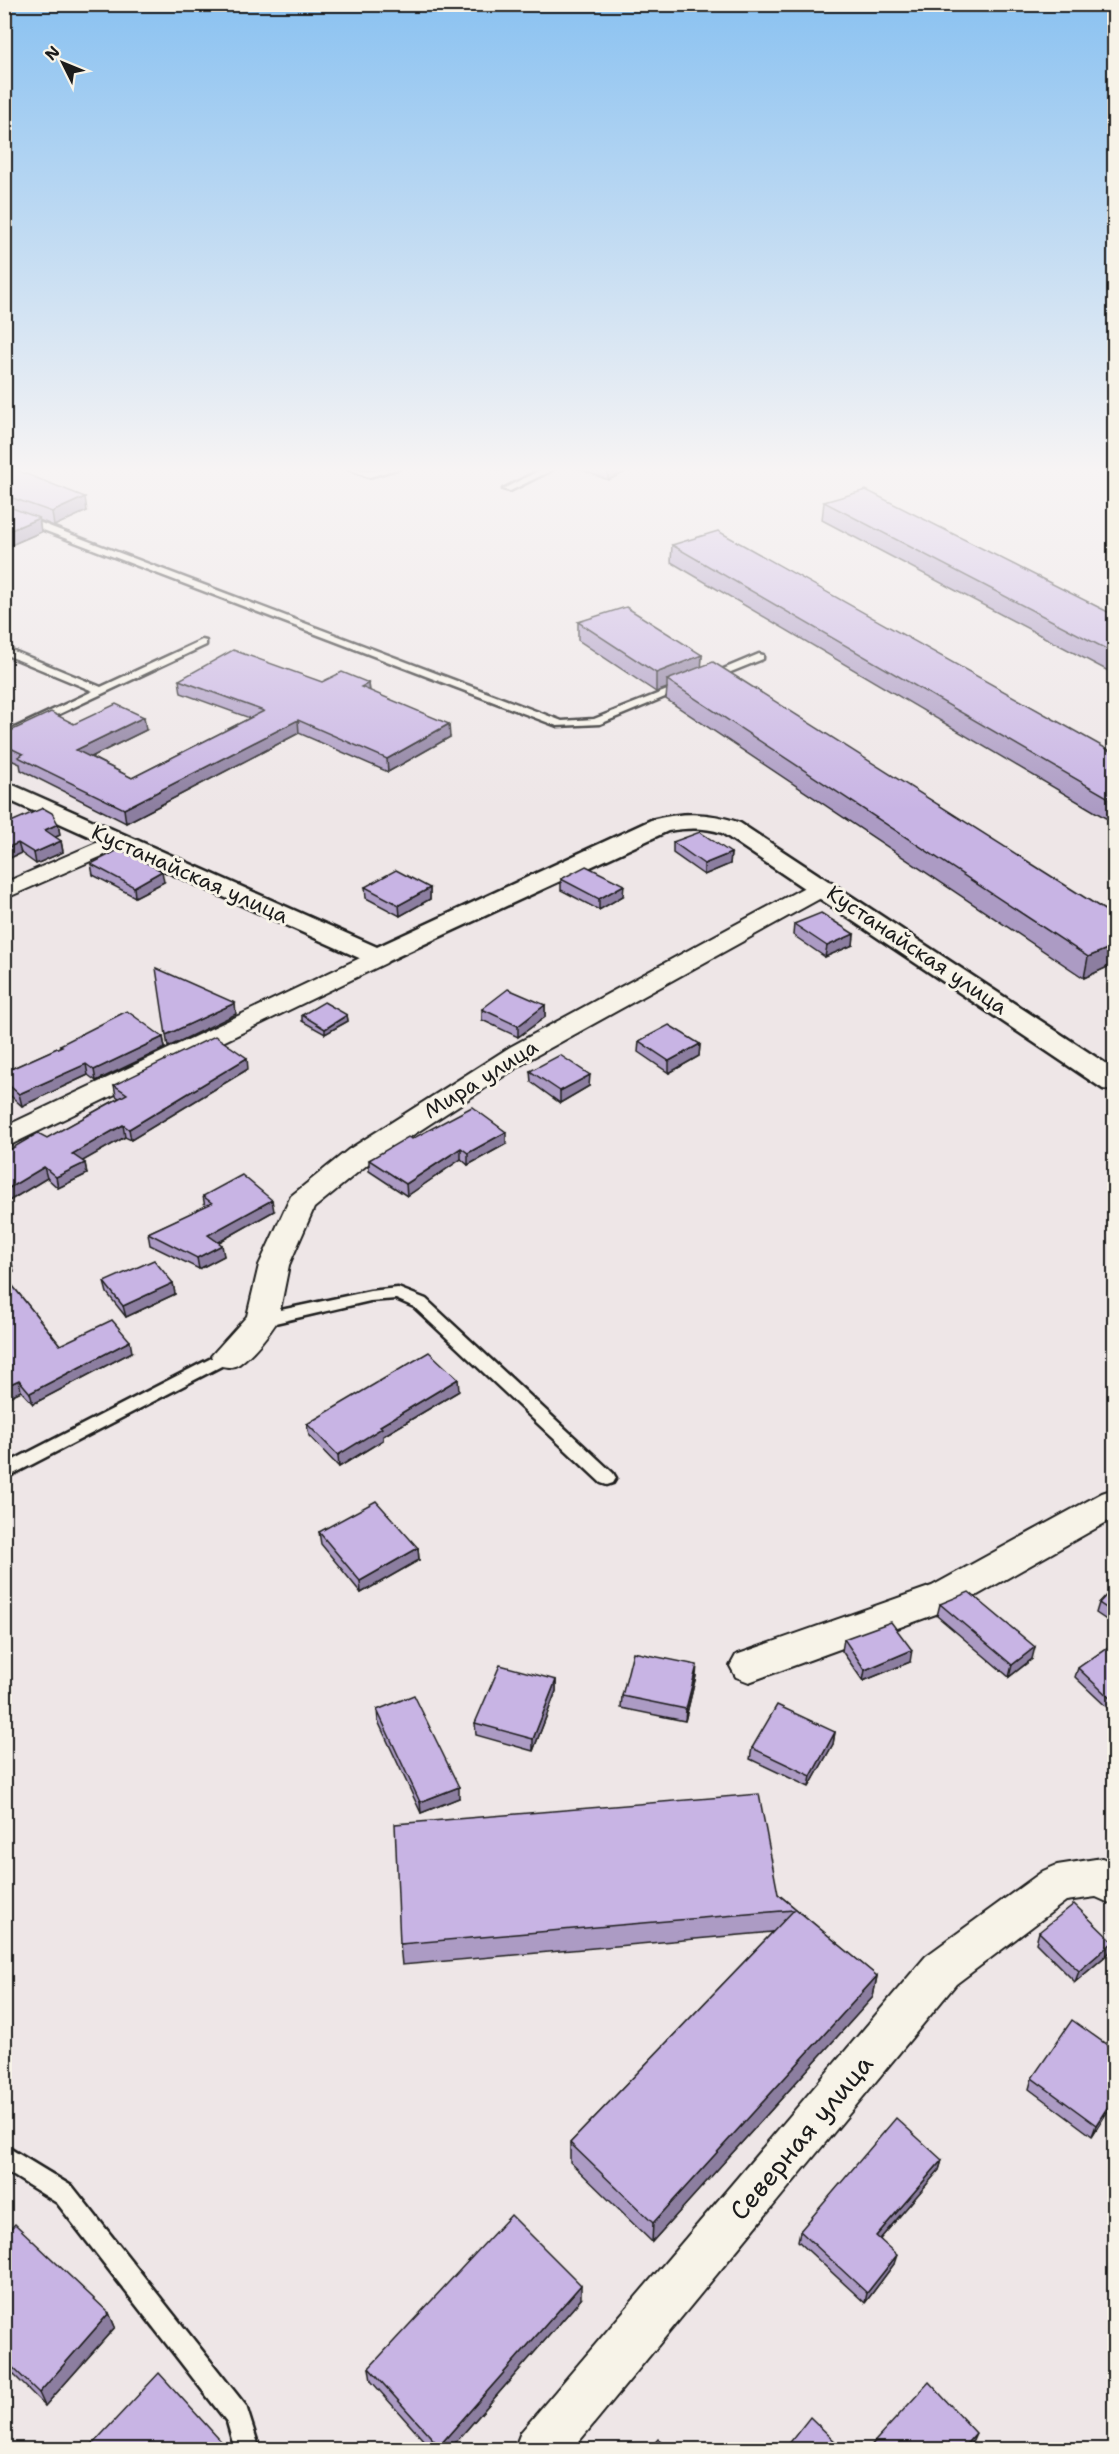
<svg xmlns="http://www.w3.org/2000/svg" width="1119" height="2454" font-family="'Shantell Sans',sans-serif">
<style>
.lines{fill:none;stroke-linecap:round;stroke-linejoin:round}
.lane-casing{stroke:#1c1c1c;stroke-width:5}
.street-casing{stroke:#1c1c1c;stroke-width:4}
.secondary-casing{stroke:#1c1c1c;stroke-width:5}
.lane{fill:#f7f3e8;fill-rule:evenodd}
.street{fill:#f7f3e8;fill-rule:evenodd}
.secondary{fill:#f7f3e8;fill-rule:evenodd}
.wall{fill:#ac9bc4;stroke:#1c1c1c;stroke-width:1.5}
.shaded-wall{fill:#8c7ea0;stroke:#1c1c1c;stroke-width:1.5}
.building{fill:#c8b4e4;stroke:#1c1c1c;stroke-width:1.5}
.labels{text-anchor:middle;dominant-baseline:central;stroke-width:6;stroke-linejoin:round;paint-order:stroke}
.street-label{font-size:21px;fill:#1c1c1c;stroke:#f7f3e8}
.near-street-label{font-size:26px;fill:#1c1c1c;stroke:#f7f3e8}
</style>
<rect width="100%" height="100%" fill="#eee6e7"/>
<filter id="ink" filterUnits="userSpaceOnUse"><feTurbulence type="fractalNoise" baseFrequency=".0167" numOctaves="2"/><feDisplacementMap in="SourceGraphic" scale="12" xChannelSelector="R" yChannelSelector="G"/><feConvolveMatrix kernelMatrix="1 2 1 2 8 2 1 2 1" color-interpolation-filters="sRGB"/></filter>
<g filter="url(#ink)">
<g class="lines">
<defs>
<g id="lane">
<path d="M340,466C350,466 359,470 369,471C378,472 395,466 407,466L369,477Z"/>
<polygon points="548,466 560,466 510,491 503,489"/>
<polygon points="4,509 562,721 594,719 680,685 689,687 600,724 557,726 4,515"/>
<polygon points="202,640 206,641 206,645 4,740 4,733 93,691 4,654 4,647 101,687"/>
<polygon points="759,654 763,655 763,659 711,680 702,678"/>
<polygon points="398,1288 426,1299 613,1473 616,1478 613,1483 607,1485 601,1483 414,1307 396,1299 370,1301 262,1326 256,1324 254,1320 256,1316 262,1314 370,1291"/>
<polygon points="227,1350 233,1352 235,1356 233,1360 4,1479 4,1465"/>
<polygon points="4,2145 73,2187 246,2406 260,2450 235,2450 227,2422 57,2203 4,2170"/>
</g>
<g id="street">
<polygon points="117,834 125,836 129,841 125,846 4,899 4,883"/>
<path d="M823,880L832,882L835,887L832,892L530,1059L368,1164L314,1208L289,1265L278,1320C269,1334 253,1354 239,1364C231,1369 224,1367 216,1364L211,1356L247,1316L259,1265L291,1196L348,1150L510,1047L814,882Z"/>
<polygon points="377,950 386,953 390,958 386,963 4,1148 4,1127"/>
<polygon points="1114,1489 1114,1518 958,1606 749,1682 736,1677 730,1666 736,1655 932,1586 1102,1493"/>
<polygon points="1102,1858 1114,1863 1114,1905 1096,1897 1066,1901 956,1984 572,2450 514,2450 521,2432 926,1956 1043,1871 1057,1865"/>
</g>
<path id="secondary" d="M4,781L377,947L651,820C683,812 709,812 740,823L1114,1069V1091L1103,1089L722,833C704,827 687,828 668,831L377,966L4,798Z"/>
</defs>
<use href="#lane" class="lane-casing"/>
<use href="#street" class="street-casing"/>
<use href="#secondary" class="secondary-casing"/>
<use href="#lane" class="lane"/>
<use href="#street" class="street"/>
<use href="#secondary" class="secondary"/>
</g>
<g class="wall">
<polygon points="4,466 87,511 54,526 39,520 41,532 4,548"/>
<polygon points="486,466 509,466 499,471"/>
<polygon points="571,466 639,466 608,480"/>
<polygon points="824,502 1114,615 1114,674 822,520"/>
<polygon points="672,545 1114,753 1114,823 671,562"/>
<polygon points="578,622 702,655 701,666 1114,916 1114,964 1084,978 666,699 667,688 656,692 578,640"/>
<polygon points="179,680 369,683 370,691 450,737 388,772 299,733 126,823 21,770 20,764 4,757 4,734 74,724 146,730 91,757 132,778 250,718 181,693"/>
<polygon points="58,824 60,835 55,837 61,841 63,852 36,864 21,853 4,825"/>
<polygon points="673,842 731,853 730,864 704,875 673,853"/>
<polygon points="91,864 164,882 135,897 93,875"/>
<polygon points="561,879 623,896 599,910 561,890"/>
<polygon points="365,887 430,888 430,899 400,916 366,898"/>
<polygon points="794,924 854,934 853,945 825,957 793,935"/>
<polygon points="545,1005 545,1017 518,1037 482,1020 482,1009"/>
<polygon points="302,1015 347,1015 348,1021 325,1034 302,1021"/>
<polygon points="163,1037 165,1048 96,1081 88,1075 22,1106 4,1090 4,1072 60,1047 60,1045"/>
<polygon points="639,1041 700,1044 699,1056 669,1073 638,1052"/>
<polygon points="248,1069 131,1140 125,1137 82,1161 85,1163 87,1174 58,1188 47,1178 4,1204 47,1138 119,1098 116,1096 114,1085"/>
<polygon points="530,1071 589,1086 560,1103 531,1082"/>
<polygon points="412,1139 506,1144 468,1165 461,1159 407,1196 369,1171 369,1160"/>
<polygon points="203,1196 274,1211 219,1242 224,1256 199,1269 150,1245 148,1233 205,1207"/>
<polygon points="4,1275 60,1345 132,1352 33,1404 21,1391 4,1399"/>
<polygon points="104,1282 173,1283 175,1294 126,1317 107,1293"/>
<polygon points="459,1391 383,1436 383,1440 339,1467 309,1436 307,1424"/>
<polygon points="319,1532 418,1548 419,1560 361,1593 321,1544"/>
<polygon points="1114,1587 1114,1625 1096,1613 1099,1603"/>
<polygon points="940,1604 1032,1659 1009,1677 937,1616"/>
<polygon points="844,1639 910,1662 863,1681 842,1651"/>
<polygon points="1114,1643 1114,1714 1075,1677 1078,1668"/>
<polygon points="696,1676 685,1721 621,1708 622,1696"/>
<polygon points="556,1680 556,1691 533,1751 476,1735 475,1723"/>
<polygon points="377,1710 459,1798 421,1813 378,1721"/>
<polygon points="835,1732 833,1744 809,1787 750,1759 752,1748"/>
<polygon points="778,1894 877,1976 873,1997 652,2242 570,2162 570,2143 773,1932 402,1965 400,1944"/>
<polygon points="1039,1932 1109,1953 1075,1982 1036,1943"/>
<polygon points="1114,2050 1114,2101 1092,2136 1029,2089 1032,2078"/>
<polygon points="942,2160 939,2170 880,2239 894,2264 865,2303 798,2241 800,2231"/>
<polygon points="4,2235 109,2313 115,2327 45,2406 4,2365"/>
<polygon points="581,2299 449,2450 432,2450 371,2381 369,2368"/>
</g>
<g class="shaded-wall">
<polygon points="499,466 509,466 499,471"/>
<polygon points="615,466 639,466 608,480 608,469"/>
<polygon points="85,497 87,511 54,526 52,512"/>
<polygon points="39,518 41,532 4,548 4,533"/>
<polygon points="702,655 701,674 667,680 667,688 656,692 656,673"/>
<polygon points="369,683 370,696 361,687"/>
<polygon points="144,717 146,730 79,763 76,750"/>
<polygon points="298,720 299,733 126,823 124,809"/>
<polygon points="449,724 450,737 388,772 387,759"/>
<polygon points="58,824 60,835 47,841 45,830"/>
<polygon points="61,841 63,852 36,864 34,853"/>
<polygon points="18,843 21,853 4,861 4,849"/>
<polygon points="731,853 730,864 704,875 704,864"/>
<polygon points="162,871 164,882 135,897 134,887"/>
<polygon points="624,885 623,896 599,910 599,899"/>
<polygon points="430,888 430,899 400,916 399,905"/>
<polygon points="854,934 853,945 825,957 827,946"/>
<polygon points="1114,946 1114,964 1084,978 1088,957"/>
<polygon points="235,1003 236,1014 168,1047 166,1035"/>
<polygon points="545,1005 545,1017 518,1037 518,1026"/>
<polygon points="347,1015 348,1021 325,1034 325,1029"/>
<polygon points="163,1037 165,1048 96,1081 94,1070"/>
<polygon points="700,1044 699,1056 669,1073 669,1061"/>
<polygon points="247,1058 248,1069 131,1140 129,1129"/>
<polygon points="86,1064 88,1075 22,1106 19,1094"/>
<polygon points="590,1075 589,1086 560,1103 560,1091"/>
<polygon points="123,1125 125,1137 74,1166 72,1154"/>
<polygon points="506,1132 506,1144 468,1165 468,1153"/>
<polygon points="461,1148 461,1159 407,1196 406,1184"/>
<polygon points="85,1163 87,1174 58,1188 56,1177"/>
<polygon points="44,1167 47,1178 4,1204 4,1191"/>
<polygon points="272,1200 274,1211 210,1247 208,1235"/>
<polygon points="222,1245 224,1256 199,1269 197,1258"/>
<polygon points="11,1260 14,1271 4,1275 4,1262"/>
<polygon points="173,1283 175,1294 126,1317 123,1306"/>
<polygon points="130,1341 132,1352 33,1404 30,1393"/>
<polygon points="458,1379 459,1391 383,1436 383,1440 339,1467 338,1455 380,1426"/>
<polygon points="19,1380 21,1391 4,1399 4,1387"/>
<polygon points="418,1548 419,1560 361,1593 360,1581"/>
<polygon points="1035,1647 1032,1659 1009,1677 1012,1665"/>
<polygon points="912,1650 910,1662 863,1681 865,1670"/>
<polygon points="697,1665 696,1676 685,1721 686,1709"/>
<polygon points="556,1680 556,1691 533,1751 533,1739"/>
<polygon points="835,1732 833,1744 809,1787 811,1776"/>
<polygon points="459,1787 459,1798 421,1813 420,1802"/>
<polygon points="1113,1942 1109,1953 1075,1982 1079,1971"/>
<polygon points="877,1976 873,1997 652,2242 653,2223"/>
<polygon points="1114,2097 1114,2101 1092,2136 1096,2125"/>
<polygon points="942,2160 939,2170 874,2246 876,2236"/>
<polygon points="897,2255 894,2264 865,2303 867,2293"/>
<polygon points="581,2285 581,2299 449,2450 439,2450 439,2446"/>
<polygon points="109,2313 115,2327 45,2406 39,2393"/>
<polygon points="976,2433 972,2442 966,2450 961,2450"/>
</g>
<g class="building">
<polygon points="4,466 6,466 85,497 52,512 4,495"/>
<polygon points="601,466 615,466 608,469"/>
<polygon points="866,490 1114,615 1114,653 824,502"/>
<polygon points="4,505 39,518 4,533"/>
<polygon points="718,531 1114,753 1114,801 672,545"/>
<polygon points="626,607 702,655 656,673 578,622"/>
<polygon points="233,650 322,682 342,672 369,683 361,687 449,724 387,759 298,720 124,809 18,757 23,754 4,745 4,734 51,712 74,724 116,704 144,717 76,750 132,778 264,711 179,680"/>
<polygon points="713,662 1114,916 1114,946 1088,957 667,680"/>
<polygon points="43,808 52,813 58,824 45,830 61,841 34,853 18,843 4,849 4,825"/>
<polygon points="700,832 731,853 704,864 673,842"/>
<polygon points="120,849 162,871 134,887 91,864"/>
<polygon points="586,866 624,885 599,899 561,879"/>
<polygon points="396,870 430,888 399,905 365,887"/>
<polygon points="821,913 854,934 827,946 794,924"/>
<polygon points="156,968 235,1003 166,1035"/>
<polygon points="508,989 545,1005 518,1026 482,1009"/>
<polygon points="324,1002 347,1015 325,1029 302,1015"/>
<polygon points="127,1011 163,1037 94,1070 86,1064 19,1094 4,1081 4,1072 62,1046 60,1045"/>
<polygon points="669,1025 700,1044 669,1061 639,1041"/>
<polygon points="215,1036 247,1058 129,1129 123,1125 72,1154 85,1163 56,1177 44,1167 4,1191 4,1153 38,1133 47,1138 127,1094 114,1085"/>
<polygon points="560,1055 590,1075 560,1091 530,1071"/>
<polygon points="472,1107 506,1132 468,1153 461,1148 406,1184 369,1160 408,1137 412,1139"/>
<polygon points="242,1175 272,1200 208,1235 222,1245 197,1258 148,1233 212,1203 203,1196"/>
<polygon points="4,1253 11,1260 4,1262"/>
<polygon points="154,1260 173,1283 123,1306 104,1282"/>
<polygon points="4,1275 60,1345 112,1320 130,1341 30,1393 19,1380 4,1387"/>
<polygon points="429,1352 458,1379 380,1426 382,1428 338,1455 307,1424"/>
<polygon points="376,1501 418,1548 360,1581 319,1532"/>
<polygon points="1114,1587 1114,1613 1099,1603"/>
<polygon points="969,1592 1035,1647 1012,1665 940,1604"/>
<polygon points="891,1622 912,1650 865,1670 844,1639"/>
<polygon points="1114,1643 1114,1702 1078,1668"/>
<polygon points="633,1652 697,1665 686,1709 622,1696"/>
<polygon points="500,1665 556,1680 533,1739 475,1723"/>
<polygon points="414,1695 459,1787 420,1802 377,1710"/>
<polygon points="777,1705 835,1732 811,1776 752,1748"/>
<polygon points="759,1794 778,1894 877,1976 653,2223 570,2143 794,1910 400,1944 395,1824"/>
<polygon points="1074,1904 1113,1942 1079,1971 1039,1932"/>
<polygon points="1072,2020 1114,2050 1114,2097 1096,2125 1032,2078"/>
<polygon points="896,2118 942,2160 876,2236 897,2255 867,2293 800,2231"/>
<polygon points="511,2215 581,2285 439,2446 369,2368"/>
<polygon points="15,2224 109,2313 39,2393 4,2359 4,2235"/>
<polygon points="159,2373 229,2450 87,2450"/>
<polygon points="929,2382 976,2433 961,2450 867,2450"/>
<polygon points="810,2417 844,2450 784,2450"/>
<polygon points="658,2439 668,2450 648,2450"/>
</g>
</g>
<linearGradient id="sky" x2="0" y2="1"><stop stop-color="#8bc2f1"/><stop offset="0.58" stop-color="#f7f4f4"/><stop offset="1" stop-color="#f7f4f4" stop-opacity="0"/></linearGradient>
<rect width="1119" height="810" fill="url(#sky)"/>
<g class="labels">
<g class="street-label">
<text transform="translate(190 874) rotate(24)">Кустанайская улица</text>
<text transform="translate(917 950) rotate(34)">Кустанайская улица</text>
<text transform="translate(481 1079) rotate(-32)">Мира улица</text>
</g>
<g class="near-street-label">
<text transform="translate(801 2137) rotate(-50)">Северная улица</text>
</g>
</g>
<rect width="1119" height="2454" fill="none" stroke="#f7f3e8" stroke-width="24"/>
<rect x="12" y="12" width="1095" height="2430" fill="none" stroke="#1c1c1c" stroke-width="2" filter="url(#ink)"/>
<g transform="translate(63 63) rotate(313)" stroke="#f7f3e8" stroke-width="4.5" paint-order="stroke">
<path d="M0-4.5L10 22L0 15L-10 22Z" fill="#1c1c1c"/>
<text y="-9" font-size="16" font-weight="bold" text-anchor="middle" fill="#1c1c1c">N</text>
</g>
</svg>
